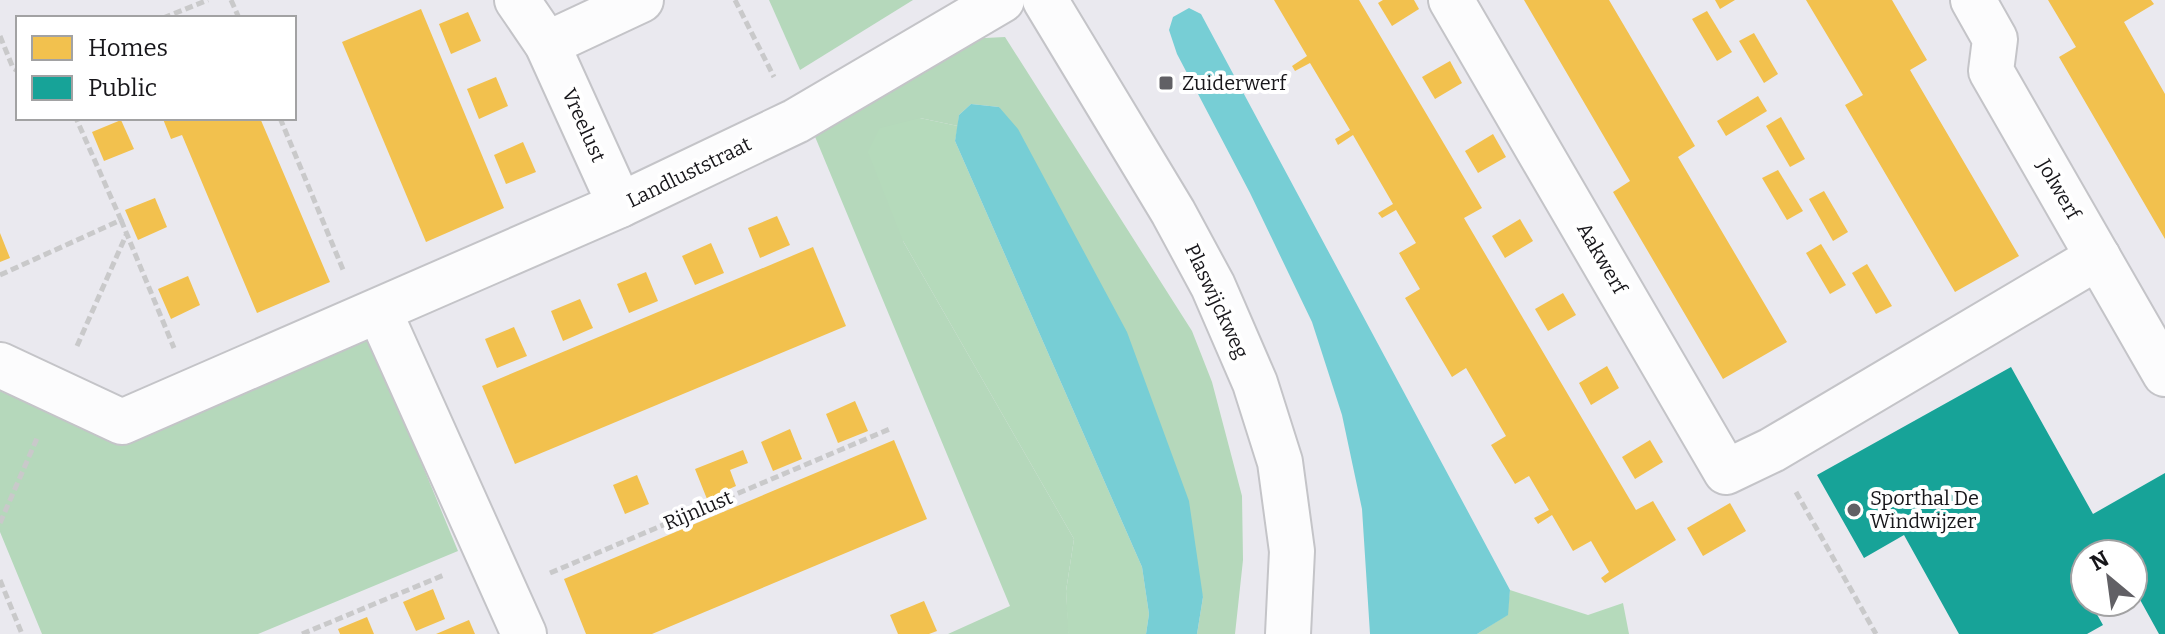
<svg xmlns="http://www.w3.org/2000/svg" width="2165" height="634" font-family="Bitter,serif">
<style>
.green{fill:#b5d8bb}
.forest{fill:#b5dabb}
.water{fill:#77ced5}
.homes{fill:#f2c14e}
.public{fill:#17a398}
.lines{fill:none;stroke-linecap:round;stroke-linejoin:round}
.minor-casing{stroke:#c4c4c8;stroke-width:48}
.tertiary-casing{stroke:#c4c4c8;stroke-width:48}
.path{stroke:#c9c9ca;stroke-width:5;stroke-dasharray:8 4;stroke-linecap:butt}
.minor{stroke:#fcfcfd;stroke-width:44}
.tertiary{stroke:#fcfcfd;stroke-width:44}
.poi-dot{fill:#616065;stroke:#fff;stroke-width:3}
.labels{text-anchor:middle;dominant-baseline:central;stroke-width:8;stroke-linejoin:round;paint-order:stroke}
.poi-label{font-size:20px;fill:#17161a;stroke:#fff;text-anchor:start}
.street-label{font-size:20px;fill:#17161a;stroke:#fff}
</style>
<rect width="100%" height="100%" fill="#eae9ef"/>
<g class="green">
<polygon points="769,0 913,0 800,70"/>
<polygon points="1005,37 1192,331 1212,382 1242,496 1243,560 1235,634 1197,634 1203,597 999,107 971,104 959,115 958,126 920,118 903,241 1074,539 1066,591 1069,634 948,634 1010,606 811,127 965,39"/>
<polygon points="369,336 458,551 258,634 42,634 0,532 0,391 117,443"/>
</g>
<g class="forest">
<polygon points="920,118 958,126 955,141 1142,567 1149,614 1146,634 1069,634 1068,631 1066,591 1074,539 903,241 868,152 880,128"/>
<polygon points="1510,590 1588,615 1623,603 1629,634 1477,634 1507,615"/>
</g>
<g class="water">
<polygon points="1189,8 1201,14 1510,590 1508,615 1477,634 1370,634 1362,509 1342,415 1312,322 1250,193 1177,54 1169,30 1173,17"/>
<polygon points="971,104 999,107 1018,129 1127,332 1189,501 1203,597 1197,634 1146,634 1149,614 1142,567 955,141 959,115"/>
</g>
<g class="homes">
<polygon points="1274,0 1359,0 1482,208 1464,218 1636,510 1653,501 1676,540 1605,583 1601,578 1609,572 1591,541 1573,551 1552,515 1538,524 1534,518 1549,510 1529,476 1515,484 1491,445 1506,436 1466,368 1452,377 1405,298 1420,289 1399,253 1416,243 1396,210 1382,218 1378,213 1393,204 1353,135 1338,145 1335,139 1350,130 1310,63 1295,71 1292,66 1307,56"/>
<polygon points="1383,0 1414,0 1419,9 1392,26 1378,3"/>
<polygon points="1524,0 1609,0 1695,146 1678,157 1787,342 1723,379 1613,192 1630,181"/>
<polygon points="1715,0 1735,0 1720,9"/>
<polygon points="1806,0 1892,0 1927,60 1910,70 2019,256 1955,292 1845,105 1863,95"/>
<polygon points="2048,0 2151,0 2154,4 2124,22 2165,94 2165,239 2059,57 2076,47"/>
<polygon points="421,9 504,208 426,242 342,42"/>
<polygon points="1707,11 1732,52 1717,61 1692,19"/>
<polygon points="468,12 481,41 451,54 439,24"/>
<polygon points="1754,33 1778,74 1764,83 1739,41"/>
<polygon points="1450,61 1462,83 1435,99 1422,77"/>
<polygon points="496,77 508,106 479,119 467,89"/>
<polygon points="1758,96 1767,111 1726,136 1717,121"/>
<polygon points="1781,117 1805,159 1790,167 1766,126"/>
<polygon points="260,118 330,282 257,313 182,135 171,139 163,119"/>
<polygon points="121,120 134,149 104,161 92,132"/>
<polygon points="1493,134 1506,157 1478,173 1465,151"/>
<polygon points="523,142 536,172 506,184 494,155"/>
<polygon points="1778,170 1803,211 1787,220 1762,178"/>
<polygon points="1824,191 1848,232 1833,241 1809,199"/>
<polygon points="155,198 167,227 138,240 125,210"/>
<polygon points="777,216 790,245 760,258 748,228"/>
<polygon points="1520,219 1533,241 1505,258 1492,236"/>
<polygon points="0,233 10,258 0,262"/>
<polygon points="711,243 724,273 695,285 682,256"/>
<polygon points="1821,244 1846,285 1830,294 1806,253"/>
<polygon points="813,247 846,326 515,464 482,386"/>
<polygon points="1867,264 1892,306 1876,314 1852,273"/>
<polygon points="646,272 658,301 629,313 617,284"/>
<polygon points="188,276 200,305 171,319 158,289"/>
<polygon points="1563,293 1576,315 1548,331 1535,309"/>
<polygon points="580,299 593,328 563,341 551,311"/>
<polygon points="514,327 527,356 497,368 485,339"/>
<polygon points="1607,366 1619,388 1591,405 1579,383"/>
<polygon points="855,401 868,431 838,443 826,414"/>
<polygon points="790,429 802,459 773,471 761,442"/>
<polygon points="894,440 927,519 652,634 586,634 564,579"/>
<polygon points="1650,440 1663,462 1635,479 1622,457"/>
<polygon points="743,450 748,463 730,470 736,486 707,499 695,469"/>
<polygon points="637,475 649,504 625,514 613,485"/>
<polygon points="1730,503 1746,531 1703,556 1687,528"/>
<polygon points="433,589 445,619 416,631 403,602"/>
<polygon points="924,601 937,631 929,634 898,634 890,615"/>
<polygon points="367,617 374,634 340,634 338,629"/>
<polygon points="469,620 475,634 436,634"/>
</g>
<polygon class="public" points="2011,367 2093,514 2165,473 2165,634 2159,634 2133,587 2133,554 2085,554 2085,602 2090,602 2103,625 2087,634 1959,634 1904,535 1864,558 1817,475"/>
<g class="lines">
<defs>
<g id="minor">
<polyline points="517,0 547,44 620,205"/>
<polyline points="1451,0 1726,472 1772,450 2098,257"/>
<polyline points="1973,0 1995,39 1991,71 2165,374"/>
<polyline points="547,44 641,0"/>
<polyline points="379,311 524,634"/>
<polyline points="0,365 122,422 620,205 796,121 1002,0"/>
</g>
<polyline id="tertiary" points="1045,0 1173,212 1213,286 1255,383 1280,462 1292,551 1288,634"/>
</defs>
<use href="#minor" class="minor-casing"/>
<use href="#tertiary" class="tertiary-casing"/>
<g class="path">
<polyline points="231,0 239,18"/>
<polyline points="735,0 774,77"/>
<polyline points="163,18 208,0"/>
<polyline points="0,36 13,68 18,71"/>
<polyline points="280,118 344,272"/>
<polyline points="121,220 174,348"/>
<polyline points="0,275 121,220 76,118"/>
<polyline points="77,346 127,233"/>
<polyline points="1796,492 1876,634"/>
<polyline points="0,523 38,436"/>
<polyline points="550,573 892,428"/>
<polyline points="0,580 22,634"/>
<polyline points="302,634 444,575"/>
</g>
<use href="#minor" class="minor"/>
<use href="#tertiary" class="tertiary"/>
</g>
<g class="poi-dot">
<rect x="1158" y="75" width="16" height="16" rx="4"/>
<circle cx="1854" cy="510" r="8"/>
</g>
<g class="labels">
<g class="poi-label">
<text x="1182" y="83">Zuiderwerf</text>
<text x="1870" y="498">Sporthal De<tspan x="1870" dy="23">Windwijzer</tspan></text>
</g>
<g class="street-label">
<text transform="translate(584 125) rotate(66)">Vreelust</text>
<text transform="translate(689 172) rotate(-26)">Landluststraat</text>
<text transform="translate(2059 189) rotate(60)">Jolwerf</text>
<text transform="translate(1602 258) rotate(60)">Aakwerf</text>
<text transform="translate(1217 301) rotate(65)">Plaswijckweg</text>
<text transform="translate(698 510) rotate(-23)">Rijnlust</text>
</g>
</g>
<rect x="16" y="16" width="280" height="104" fill="#ffffff" stroke="#a2a2a3" stroke-width="2"/>
<rect x="32" y="36" width="40" height="24" fill="#f2c14e" stroke="#a2a2a3" stroke-width="2"/>
<text x="88" y="56" font-size="24" fill="#17161a">Homes</text>
<rect x="32" y="76" width="40" height="24" fill="#17a398" stroke="#a2a2a3" stroke-width="2"/>
<text x="88" y="96" font-size="24" fill="#17161a">Public</text>
<g transform="translate(2109 578) rotate(331)"><circle r="38" fill="#ffffff" stroke="#a2a2a3" stroke-width="2"/>
<path d="M0-6L14 30L0 20L-14 30Z" fill="#616065"/>
<text y="-12" font-size="22" font-weight="bold" text-anchor="middle" fill="#17161a">N</text>
</g>
</svg>
